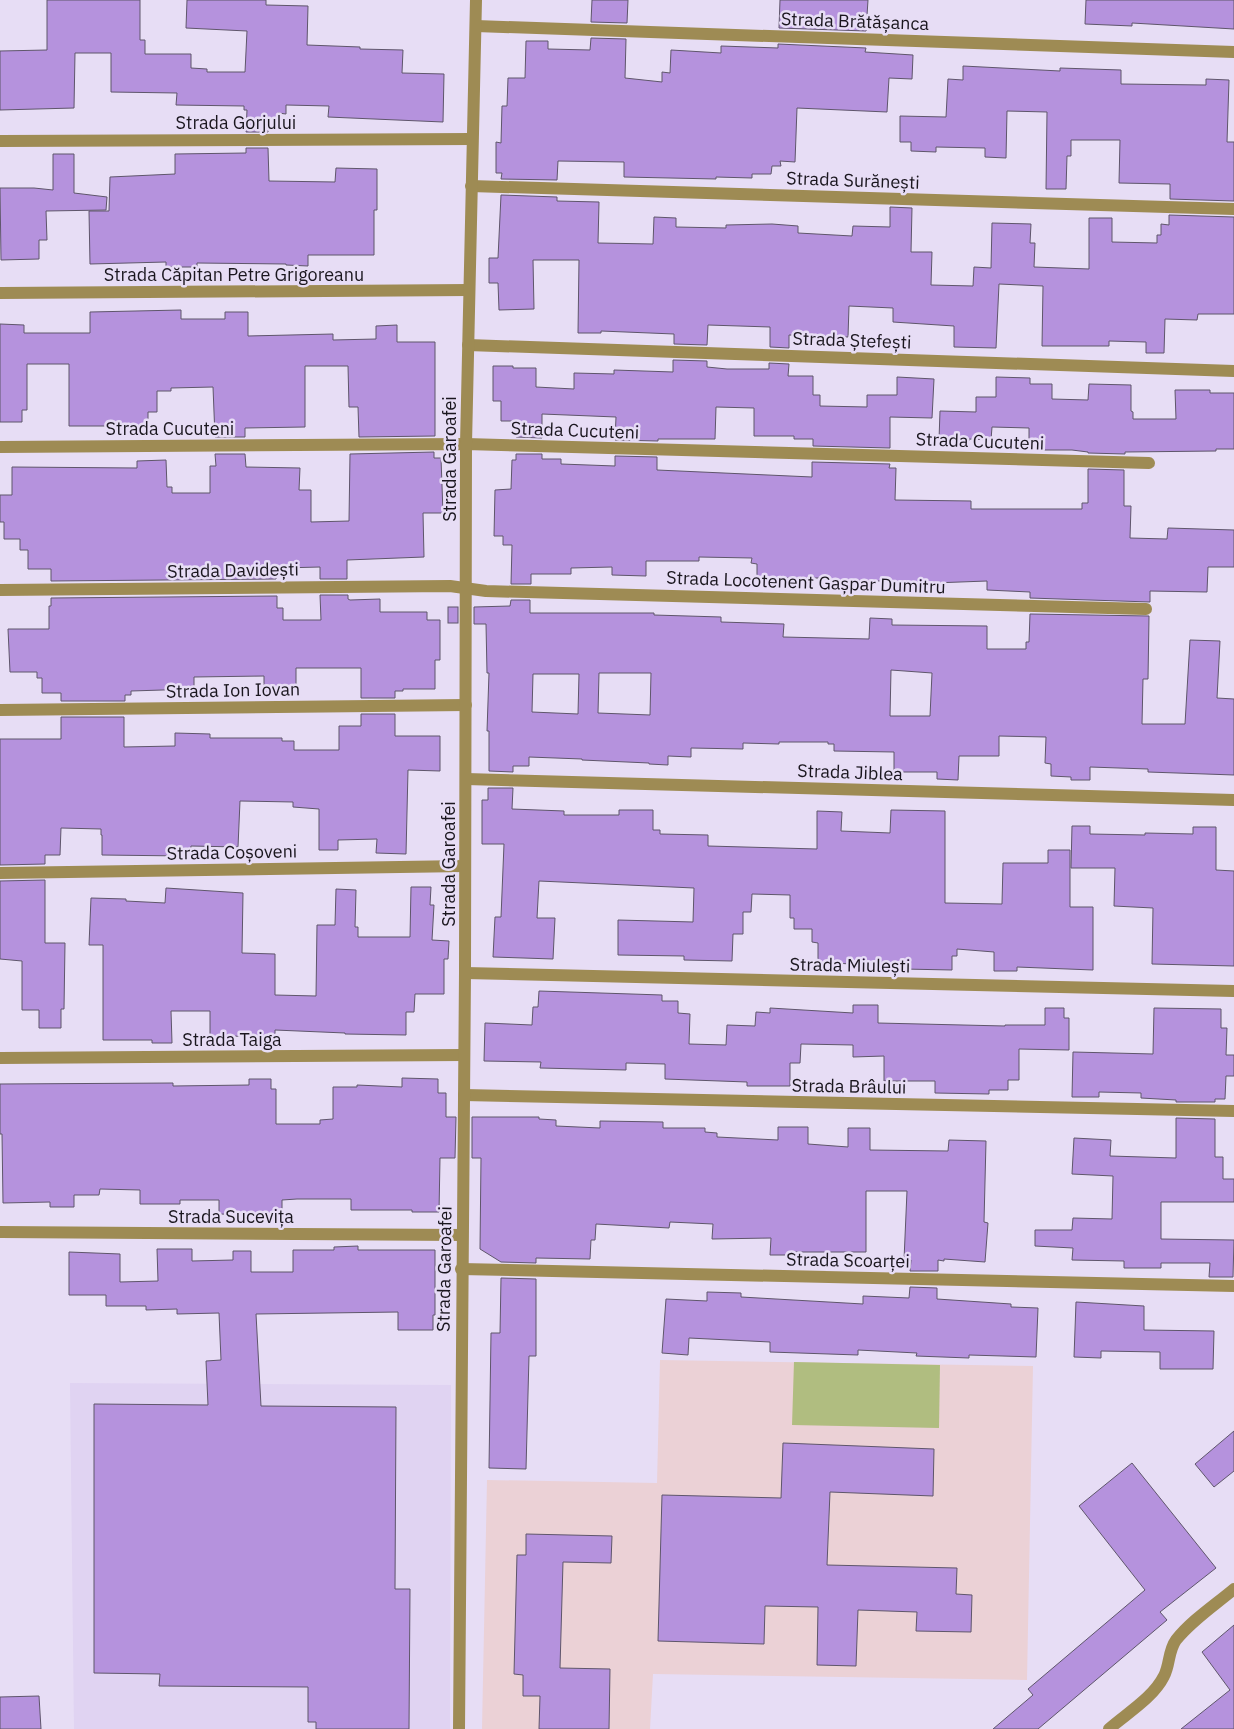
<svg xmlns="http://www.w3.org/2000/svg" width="1234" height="1729" font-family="'IBM Plex Sans',sans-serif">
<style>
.built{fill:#e0d3f2}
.education{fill:#ebd1d6}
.green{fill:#b0bd80}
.building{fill:#b592dd;stroke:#5f566b;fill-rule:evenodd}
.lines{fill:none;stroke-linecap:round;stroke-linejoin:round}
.minor{stroke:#9e8b54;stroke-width:12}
.labels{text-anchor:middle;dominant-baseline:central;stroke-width:5;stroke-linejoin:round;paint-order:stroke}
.street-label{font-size:18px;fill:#1a161e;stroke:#e7ddf5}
</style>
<rect width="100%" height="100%" fill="#e7ddf5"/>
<polygon class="built" points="70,1383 451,1385 450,1729 74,1729"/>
<polygon class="education" points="660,1360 1033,1366 1027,1680 653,1674 650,1729 482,1729 487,1480 657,1483"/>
<polygon class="green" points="794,1362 940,1365 939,1428 792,1425"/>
<g class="building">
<polygon points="47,0 140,0 140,40 145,40 145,54 191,54 191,68 207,69 207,72 245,72 247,31 186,28 187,0 266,0 266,5 308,6 307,45 360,47 360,49 403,50 402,73 444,74 443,122 328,117 329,106 286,105 286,114 278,113 278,120 274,119 274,124 268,124 268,132 246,132 247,110 244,110 244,106 176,105 177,93 111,92 111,53 75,53 74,108 0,110 0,51 47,50"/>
<polygon points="592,0 628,0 627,23 591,22"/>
<polygon points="780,0 868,0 866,31 779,28"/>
<polygon points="1086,0 1234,0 1234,29 1132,23 1132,26 1085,24"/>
<polygon points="591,38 626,39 625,78 662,82 662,72 670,73 671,50 721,53 721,46 778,48 778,44 866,48 865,52 913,55 912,79 889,78 887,112 797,108 795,162 780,161 781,166 772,166 771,174 752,174 752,178 716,177 716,179 624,177 624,162 558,161 557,180 501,179 502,173 496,173 496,142 501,143 502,106 507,106 508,78 525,78 526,41 548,41 548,49 590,50"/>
<polygon points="963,66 1060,71 1060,68 1121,70 1121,84 1206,85 1206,79 1229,80 1227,142 1234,142 1234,201 1170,199 1170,184 1119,183 1120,140 1071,140 1071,156 1067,156 1066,189 1046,189 1047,112 1007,111 1006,158 985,157 985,148 936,147 936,152 911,151 911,142 900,142 900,116 946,117 948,79 963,80"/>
<polygon points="246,148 268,148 269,181 335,182 336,168 377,169 377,210 374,210 374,255 308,255 308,266 286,265 286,264 197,263 197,267 166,267 166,262 90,264 89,211 109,211 110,177 175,174 175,154 246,153"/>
<polygon points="53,154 74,154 74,193 107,197 106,210 46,211 47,240 39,240 39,259 1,260 0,188 34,188 53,190"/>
<polygon points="501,195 557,197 557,201 599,202 598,243 653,244 654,217 676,218 676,227 726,228 726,225 772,224 798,226 798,233 852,236 853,226 890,227 890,207 912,208 911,252 932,252 931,285 973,286 974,267 991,268 992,223 1031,224 1030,243 1035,243 1034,267 1089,269 1089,218 1112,218 1112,242 1157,243 1157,235 1161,235 1161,224 1169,225 1169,215 1234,217 1234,314 1198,314 1197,320 1165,319 1164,353 1146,353 1146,342 1109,341 1109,346 1042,346 1043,286 999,284 996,348 954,347 954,326 893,322 893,308 849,306 848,337 789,335 789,348 770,347 770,327 708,325 707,345 674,344 674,334 601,331 601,333 578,333 579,260 533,260 534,309 499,310 498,283 489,283 489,258 498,258"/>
<polygon points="181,310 181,319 225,319 225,312 248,312 248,336 333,334 333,340 376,339 376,326 397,325 397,342 435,342 435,436 359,437 358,407 349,407 348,366 305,366 305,427 245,428 245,437 215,437 213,387 171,388 171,391 157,391 157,412 148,412 148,429 112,429 112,426 69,426 69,364 27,364 27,410 22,410 22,422 0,422 0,324 24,325 24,333 90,333 90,312"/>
<polygon points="673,360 707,361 707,367 727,369 769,369 769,363 789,364 788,376 813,376 813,395 820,395 820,406 867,407 867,395 897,395 897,377 934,379 932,418 890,417 890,448 813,446 813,439 794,439 794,436 754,436 754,408 716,407 715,439 658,439 658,441 615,440 616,417 542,414 542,438 516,437 517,421 501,421 501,401 493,401 493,366 513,366 513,368 536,368 536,387 574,389 574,373 614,374 614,370 673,372"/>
<polygon points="996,377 1030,378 1030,384 1052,384 1052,399 1088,400 1089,384 1131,385 1131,411 1133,412 1133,419 1176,419 1175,390 1210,390 1210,393 1234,393 1234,449 1216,449 1216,451 1125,452 1125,454 1088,453 1088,452 1072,450 1029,450 1029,428 992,427 991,440 969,439 969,441 939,440 940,411 976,412 976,397 996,397"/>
<polygon points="434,452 434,458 441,458 443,513 423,513 424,557 347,560 347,579 320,579 320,567 281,568 281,570 276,570 276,579 51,581 51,569 28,569 28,550 20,550 20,539 4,539 4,522 0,522 0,495 12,495 12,467 137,468 137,461 166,460 167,487 172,487 172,493 210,493 210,466 216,466 215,454 245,454 246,467 300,468 299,490 311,490 311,522 349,521 350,454"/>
<polygon points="516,454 542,454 542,459 561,459 561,464 615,466 615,456 657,457 657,470 812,477 812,462 890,464 889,468 896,468 895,500 971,501 971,509 1082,509 1082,503 1088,503 1088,469 1124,470 1124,506 1131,506 1130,538 1167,539 1168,528 1234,530 1234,567 1208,567 1207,592 1150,591 1150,602 1030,598 1030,592 987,590 987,581 933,583 933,585 914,584 914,582 846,580 846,585 821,585 821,578 757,578 757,564 751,563 752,558 699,557 699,561 646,561 646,576 612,575 612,567 571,568 571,574 531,574 531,584 511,584 512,545 503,545 503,536 494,536 495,490 511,489 512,460 516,460"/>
<polygon points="320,595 348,595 348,599 350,600 380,599 380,612 427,612 427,620 440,620 440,660 435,660 435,689 403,689 403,691 395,691 395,698 361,698 361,668 296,668 296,691 264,692 264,676 194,677 194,689 131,691 131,695 125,695 125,701 61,701 61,693 42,693 42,678 37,678 37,672 10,672 8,629 49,629 49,606 51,606 51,598 277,596 277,608 283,608 283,620 321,620"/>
<path d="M511,600H530V613H654V615L721,617V622L784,624L783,637L869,639L870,618L892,619V625L987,626V649H1026V642H1029L1030,614L1149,616L1148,679H1143L1142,724H1185L1190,640L1220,641L1217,698L1234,699V775L1148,772V769L1090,767V780H1071V777L1051,776V764L1045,763L1046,737L999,736V756H959L958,780L937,779V772H894V752L834,751V744H828V742H779V744L743,743V749L691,748V757L668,756V765L649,764V763L582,760V759L529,757V766H513V772L489,771V731H487L489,673H487L486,624H474V607L510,606ZM891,670L932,673L930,716H890ZM599,673H651L650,715L598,713ZM533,674H579L578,714L532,712Z"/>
<rect x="448" y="607" width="10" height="16"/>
<polygon points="361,714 395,714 395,736 440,736 440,771 408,770 406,854 376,853 377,839 338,840 338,850 319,850 319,809 293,807 293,802 240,801 238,847 191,846 190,853 184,853 184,856 102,855 102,835 101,835 101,829 61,828 60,855 45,855 45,864 0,865 0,739 61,739 61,717 124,717 124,747 175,746 175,733 210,734 210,738 282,738 282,741 294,741 294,750 339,750 339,726 361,726"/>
<polygon points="488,788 513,788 512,809 564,811 564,815 619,815 619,810 653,810 653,830 660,830 660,834 708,835 708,846 817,849 817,811 842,812 841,831 890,833 891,810 945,811 945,903 1002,904 1003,863 1048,863 1048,850 1070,850 1070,907 1093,907 1093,970 1017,967 1017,971 994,971 994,952 957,949 957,956 952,956 952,970 903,969 903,972 884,971 884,966 818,962 818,943 812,942 812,929 794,929 794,918 790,918 790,895 752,894 751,912 743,912 743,934 733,934 732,961 684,960 684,956 618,955 618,920 693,922 694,888 539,881 537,918 555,918 553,959 493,957 495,917 501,917 504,844 482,844 482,800 488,800"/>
<polygon points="1072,826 1090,826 1090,834 1145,835 1145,833 1193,834 1193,827 1216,827 1216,870 1234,871 1234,966 1152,964 1153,908 1114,906 1115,868 1071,868"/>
<polygon points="45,880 45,943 65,943 64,1009 61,1009 61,1028 39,1028 39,1010 22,1010 22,961 0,959 0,881"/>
<polygon points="411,887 431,887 430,905 434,905 432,940 449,941 448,959 444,959 444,994 415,994 414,1012 406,1012 406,1035 345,1034 345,1033 275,1030 275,1037 228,1036 228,1041 210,1041 210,1011 171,1011 172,1043 152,1043 152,1040 103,1040 103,945 89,945 91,898 126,899 126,901 165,903 166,888 243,893 242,953 275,954 275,995 316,996 317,925 335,925 336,889 356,890 355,927 358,927 358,937 410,937"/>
<polygon points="539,991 662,995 662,1001 678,1001 678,1013 690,1014 689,1044 726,1045 727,1025 755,1026 756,1012 770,1013 770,1008 853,1013 853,1005 878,1005 878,1023 1005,1026 1005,1025 1045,1025 1045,1008 1064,1008 1064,1018 1069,1018 1069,1050 1019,1049 1019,1080 1008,1080 1008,1090 989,1090 989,1094 935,1093 935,1081 884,1081 884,1056 853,1057 853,1045 801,1044 800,1063 790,1063 790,1086 747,1086 747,1082 665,1079 665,1064 626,1063 626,1070 540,1068 541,1062 484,1061 485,1023 532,1025 533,1007 538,1007"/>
<polygon points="1154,1008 1221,1009 1221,1028 1227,1028 1226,1055 1234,1055 1234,1076 1226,1076 1225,1099 1215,1099 1215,1102 1176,1102 1176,1100 1141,1098 1141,1093 1099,1092 1099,1097 1072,1097 1073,1052 1153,1054"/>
<polygon points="402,1078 438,1079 438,1093 446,1093 446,1117 456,1117 455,1158 440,1158 439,1212 412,1212 412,1210 351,1210 351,1199 297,1199 282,1200 282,1215 219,1214 219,1200 180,1200 180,1204 140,1204 140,1190 100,1189 99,1195 74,1195 74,1207 50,1207 50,1202 3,1203 2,1134 0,1134 0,1084 173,1083 173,1086 249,1085 249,1079 271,1079 271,1089 276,1089 276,1124 320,1124 320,1120 333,1119 333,1087 357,1087 357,1085 402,1087"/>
<polygon points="472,1117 539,1117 539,1119 556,1120 556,1126 600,1128 600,1121 663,1122 663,1128 705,1128 705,1132 717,1133 717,1137 778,1140 778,1127 808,1127 808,1144 848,1147 848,1128 870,1128 870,1150 948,1151 949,1140 986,1141 984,1222 988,1223 985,1262 944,1259 944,1261 938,1260 938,1271 910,1271 911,1260 904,1260 907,1191 866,1191 866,1252 792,1252 792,1255 770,1255 771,1238 712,1239 713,1224 670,1222 669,1228 596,1224 595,1240 591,1240 590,1259 536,1258 536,1263 501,1262 480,1249 481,1158 472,1158"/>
<polygon points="1176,1118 1215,1119 1215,1157 1223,1157 1223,1179 1234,1179 1234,1202 1161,1202 1161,1239 1234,1240 1233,1277 1209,1277 1210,1263 1161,1263 1161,1268 1124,1268 1124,1261 1072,1260 1073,1248 1035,1246 1035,1230 1072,1230 1073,1218 1112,1219 1113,1176 1072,1174 1074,1138 1111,1140 1110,1156 1176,1158"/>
<polygon points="358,1246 358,1250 435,1250 435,1315 433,1315 433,1330 398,1330 398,1312 256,1314 261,1406 396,1407 395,1589 410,1589 409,1729 316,1729 316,1722 308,1722 308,1687 159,1686 160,1674 94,1673 94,1404 208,1405 206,1361 221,1360 219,1313 177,1314 177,1309 146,1310 146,1306 106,1306 106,1295 69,1295 69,1252 120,1254 120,1282 158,1281 157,1249 192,1249 192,1261 233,1260 233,1251 251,1251 251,1272 293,1272 293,1250 334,1250 334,1247"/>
<polygon points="501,1278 536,1279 536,1356 529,1356 526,1469 489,1468 491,1333 500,1333"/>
<polygon points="910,1287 937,1288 937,1299 1011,1304 1011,1307 1038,1308 1036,1357 969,1355 969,1358 916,1356 917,1353 858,1350 858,1355 770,1352 770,1342 689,1338 688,1355 662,1353 666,1299 707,1301 707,1292 741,1293 741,1297 863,1304 863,1296 909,1298"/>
<polygon points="1076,1302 1144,1306 1144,1330 1214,1331 1213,1369 1160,1369 1160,1352 1101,1351 1101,1358 1074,1357"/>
<polygon points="1234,1431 1234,1471 1214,1487 1195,1464"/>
<polygon points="783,1443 934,1449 933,1496 830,1492 827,1565 957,1568 956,1594 972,1595 971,1632 916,1631 917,1612 858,1610 856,1666 817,1665 818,1607 765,1606 764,1644 658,1641 662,1495 781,1498"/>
<polygon points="1132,1463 1216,1568 1160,1612 1167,1620 1038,1729 993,1729 1033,1695 1028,1689 1145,1590 1079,1506"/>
<polygon points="526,1534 612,1536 611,1563 563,1562 560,1668 610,1669 609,1729 539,1729 540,1696 523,1696 523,1675 514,1674 517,1555 526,1555"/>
<polygon points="1234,1625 1234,1729 1181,1729 1230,1690 1202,1652"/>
<polygon points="39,1696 41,1729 0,1729 0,1697"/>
</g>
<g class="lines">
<g class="minor">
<polyline points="476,26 1234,52"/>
<polyline points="0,141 472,139"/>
<polyline points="471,186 1234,209"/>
<polyline points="0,293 469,290"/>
<polyline points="468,345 1234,371"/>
<polyline points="0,447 466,444 1149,463"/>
<polyline points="0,590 450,586 486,591 1146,609"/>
<polyline points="0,710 466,705"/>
<polyline points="466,779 1234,800"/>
<polyline points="0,873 465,866"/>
<polyline points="465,973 1234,991"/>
<polyline points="0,1058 464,1055"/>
<polyline points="464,1095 1234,1111"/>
<polyline points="0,1232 462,1235"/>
<polyline points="461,1269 1234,1286"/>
<polyline points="459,1729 465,973 466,444 476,0"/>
<path d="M1109,1729C1127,1713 1153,1698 1164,1676C1170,1665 1168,1651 1176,1640C1192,1620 1215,1605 1234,1589"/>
</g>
</g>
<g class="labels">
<g class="street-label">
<text transform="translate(855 21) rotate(2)">Strada Brătășanca</text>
<text x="236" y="122">Strada Gorjului</text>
<text transform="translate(853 180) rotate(2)">Strada Surănești</text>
<text x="234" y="274">Strada Căpitan Petre Grigoreanu</text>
<text transform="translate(852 340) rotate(2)">Strada Ștefești</text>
<text x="170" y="428">Strada Cucuteni</text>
<text transform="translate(575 430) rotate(2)">Strada Cucuteni</text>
<text transform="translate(980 441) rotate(2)">Strada Cucuteni</text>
<text transform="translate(449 459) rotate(-90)">Strada Garoafei</text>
<text transform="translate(233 570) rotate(-1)">Strada Davidești</text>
<text transform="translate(806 582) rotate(2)">Strada Locotenent Gașpar Dumitru</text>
<text transform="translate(233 690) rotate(-1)">Strada Ion Iovan</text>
<text transform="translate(850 772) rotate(2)">Strada Jiblea</text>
<text transform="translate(232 852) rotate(-1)">Strada Coșoveni</text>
<text transform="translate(448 864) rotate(-90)">Strada Garoafei</text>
<text transform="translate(850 965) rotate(1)">Strada Miulești</text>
<text x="232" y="1039">Strada Taiga</text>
<text transform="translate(849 1086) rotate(1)">Strada Brâului</text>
<text x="231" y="1216">Strada Sucevița</text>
<text transform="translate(848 1260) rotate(1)">Strada Scoarței</text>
<text transform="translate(444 1269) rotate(-89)">Strada Garoafei</text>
</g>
</g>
</svg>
